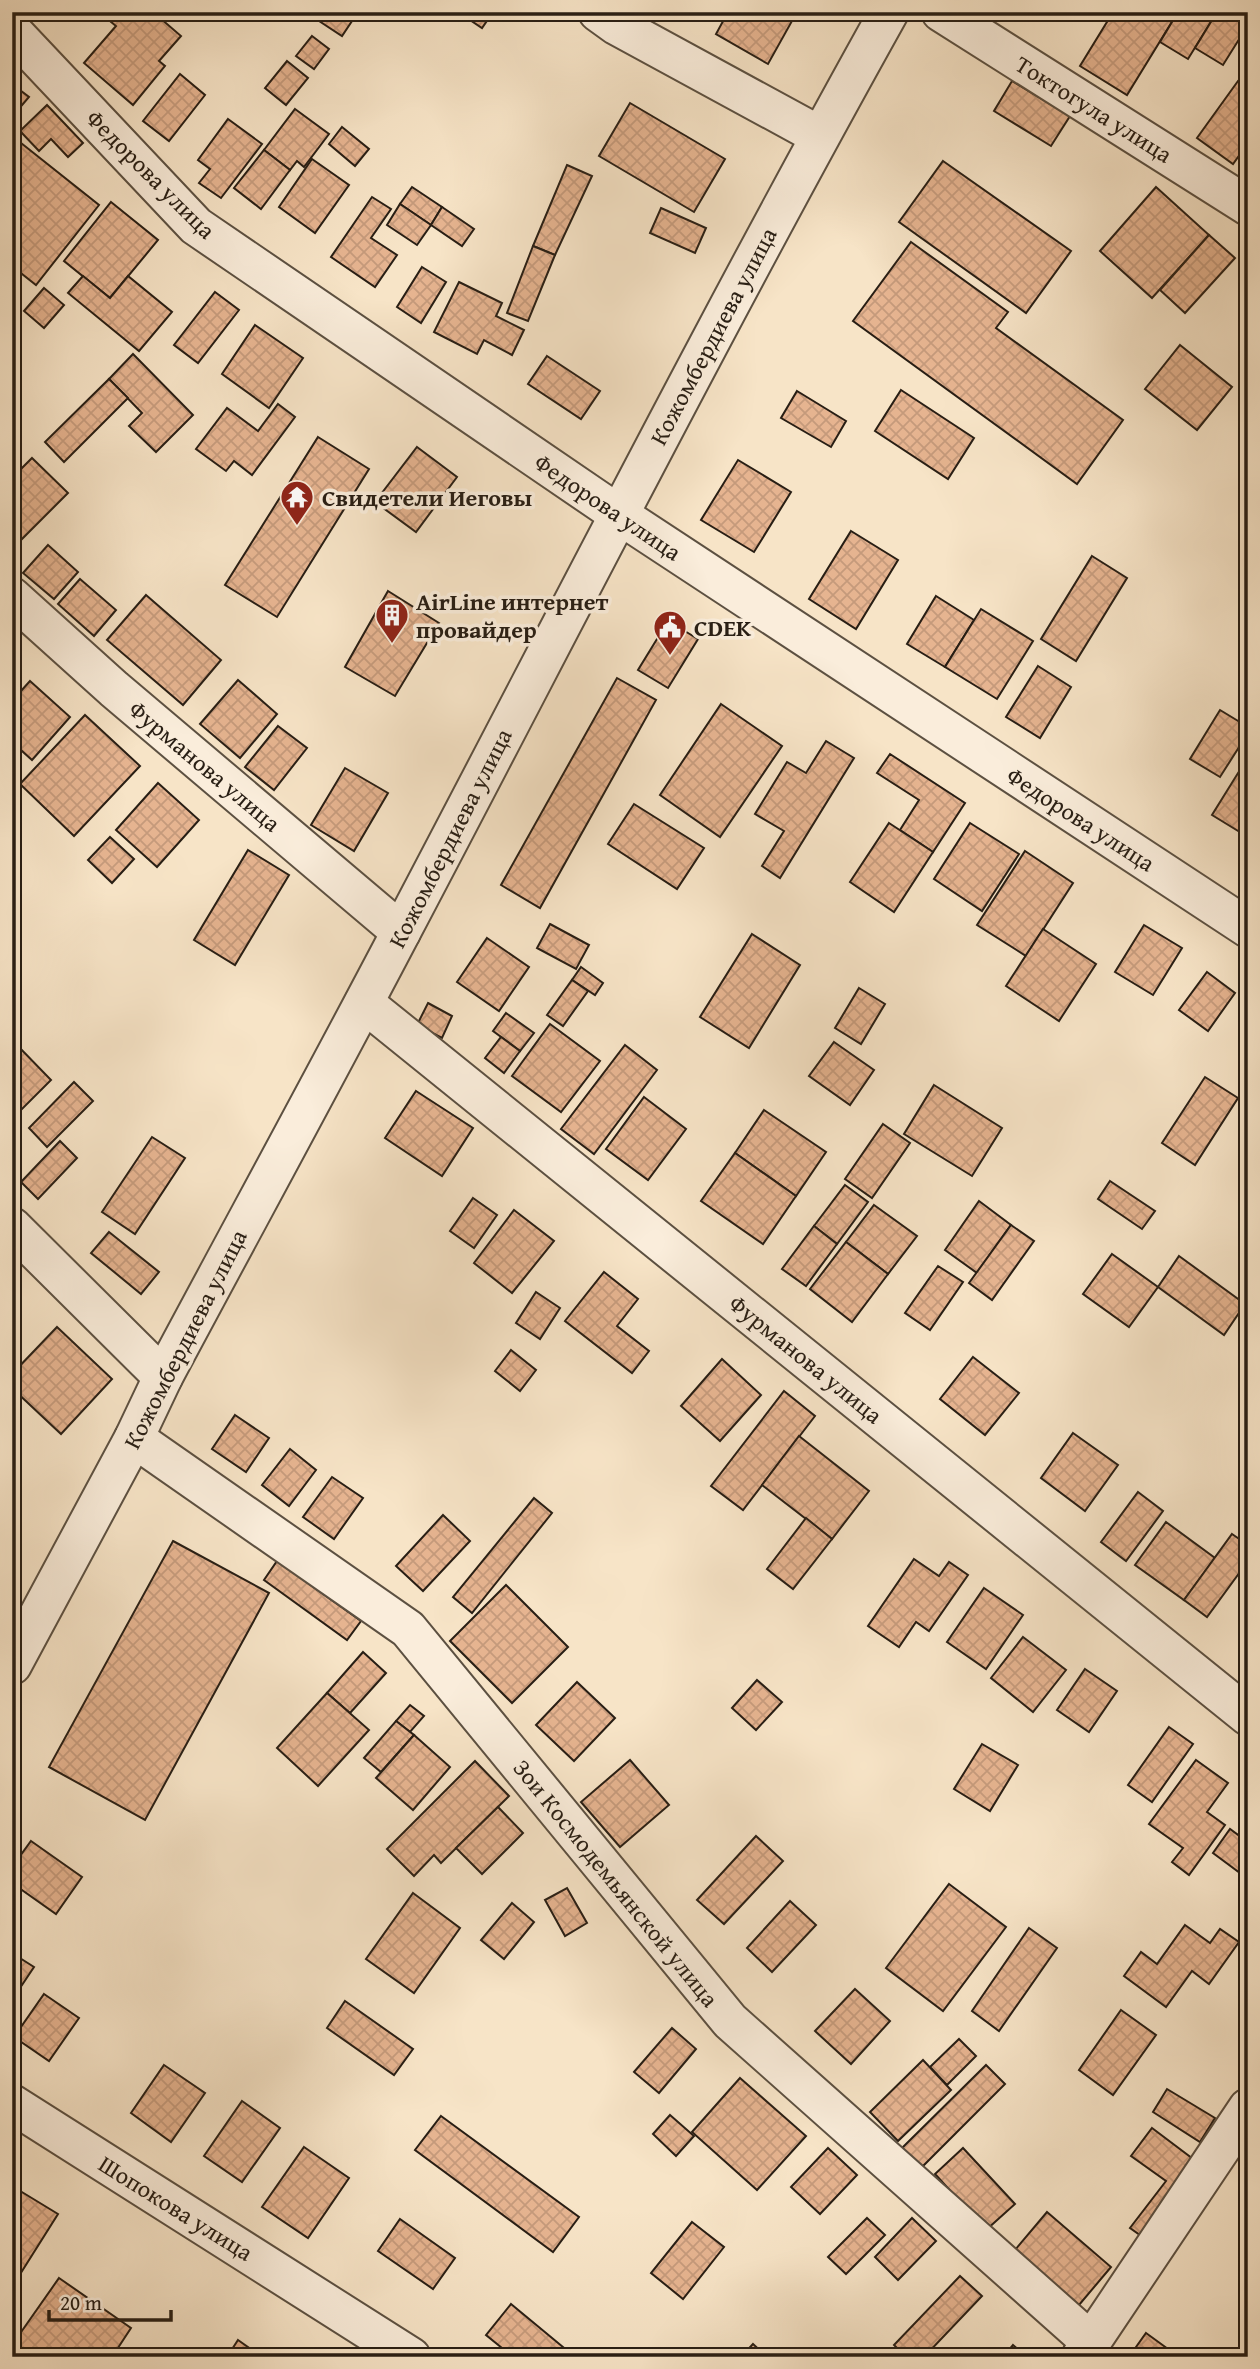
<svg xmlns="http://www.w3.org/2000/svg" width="1260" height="2369" font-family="'Gentium Book Plus',serif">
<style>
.building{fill:url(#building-cross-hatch);stroke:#281e14;stroke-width:2}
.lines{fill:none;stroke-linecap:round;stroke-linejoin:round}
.minor-casing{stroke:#5c5041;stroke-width:42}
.tertiary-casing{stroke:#5c5041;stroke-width:42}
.minor{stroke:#faeddb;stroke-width:38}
.tertiary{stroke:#faeddb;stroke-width:38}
.labels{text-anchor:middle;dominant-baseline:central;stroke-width:7;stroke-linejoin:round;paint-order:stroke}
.street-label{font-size:24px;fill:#281e14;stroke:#faeddb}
.poi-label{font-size:24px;font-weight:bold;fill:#281e14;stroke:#faeddb;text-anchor:start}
</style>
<defs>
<pattern id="building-cross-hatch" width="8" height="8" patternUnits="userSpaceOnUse" patternTransform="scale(1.75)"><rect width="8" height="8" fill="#e6b490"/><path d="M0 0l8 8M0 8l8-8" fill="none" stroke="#c59a7b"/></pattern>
</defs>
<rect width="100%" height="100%" fill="#f7e4c7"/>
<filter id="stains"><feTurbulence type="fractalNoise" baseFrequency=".00286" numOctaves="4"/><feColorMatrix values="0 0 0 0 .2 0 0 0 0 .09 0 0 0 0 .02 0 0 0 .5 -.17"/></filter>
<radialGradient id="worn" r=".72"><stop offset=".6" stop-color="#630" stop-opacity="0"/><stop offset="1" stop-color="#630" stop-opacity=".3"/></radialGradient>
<g class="building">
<polygon points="117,12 153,12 181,36 159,61 165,66 133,105 84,63 116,26 110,21"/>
<polygon points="320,12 358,12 342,36 316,19"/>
<polygon points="471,12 493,12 482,28 467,18"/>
<polygon points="728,12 776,12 792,21 768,64 716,34"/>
<polygon points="1102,12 1178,12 1127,95 1080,66 1110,17"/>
<polygon points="1178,12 1217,12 1188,59 1160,42"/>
<polygon points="1217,12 1248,14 1248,25 1223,65 1195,48"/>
<polygon points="312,36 329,49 314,69 296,56"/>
<polygon points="287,61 308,78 286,105 265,88"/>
<polygon points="180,74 205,95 169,141 143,121"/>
<polygon points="1012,81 1070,116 1051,146 994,111"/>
<polygon points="1238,81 1248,87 1248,143 1233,164 1197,138"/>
<polygon points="12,84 29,97 12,117"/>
<polygon points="630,103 725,159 694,212 599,156"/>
<polygon points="47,105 83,143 68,157 51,139 39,151 20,131"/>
<polygon points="295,109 329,134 304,167 297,161 290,170 264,150"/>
<polygon points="228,119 262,144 221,198 199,183 210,169 198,160"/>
<polygon points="342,127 369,149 355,166 329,144"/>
<polygon points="16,139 99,205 36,285 12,266 12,143"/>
<polygon points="264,150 290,170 261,209 234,188"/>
<polygon points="312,159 349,185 315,233 279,207"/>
<polygon points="943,161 1071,251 1026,313 899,222"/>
<polygon points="567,165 592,176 555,255 533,246"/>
<polygon points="412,187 442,207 431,225 400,204"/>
<polygon points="1156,187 1209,235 1152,298 1100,251"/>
<polygon points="372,197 391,209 371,238 397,255 375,287 331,257"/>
<polygon points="111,202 158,240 110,298 64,261"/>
<polygon points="400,204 431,225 417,245 387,225"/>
<polygon points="442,207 474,229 462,246 431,225"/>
<polygon points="661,208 706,228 695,253 650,233"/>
<polygon points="1209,235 1235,258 1185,313 1160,290"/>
<polygon points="911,242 1008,312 996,328 1123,420 1077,484 853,321"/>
<polygon points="533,246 555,255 528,321 507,313"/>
<polygon points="422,267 446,282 421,323 397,307"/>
<polygon points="83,276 110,298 128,276 172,312 139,351 68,293"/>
<polygon points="459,282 502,303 496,316 524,330 512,355 484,340 477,354 434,332"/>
<polygon points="44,288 64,305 44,328 24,311"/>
<polygon points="215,292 239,310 198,363 174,345"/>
<polygon points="255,325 303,358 269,408 222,374"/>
<polygon points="1180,345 1232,387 1197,430 1145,389"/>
<polygon points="133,354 193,415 156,452 129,426 142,413 109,379"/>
<polygon points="547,356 600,391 581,419 528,384"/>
<polygon points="109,379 128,398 64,462 45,442"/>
<polygon points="901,390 974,438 948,479 875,431"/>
<polygon points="797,391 846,421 831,447 781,418"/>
<polygon points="278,404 295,417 252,475 234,461 226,471 196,449 227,408 258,431"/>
<polygon points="318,437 369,469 277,617 225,585"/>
<polygon points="417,447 457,477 416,532 375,502"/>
<polygon points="32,458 68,493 15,546 12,543 12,478"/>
<polygon points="738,460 791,492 754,552 701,520"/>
<polygon points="851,531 898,560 856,629 809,599"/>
<polygon points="48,545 78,572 54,599 23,573"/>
<polygon points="1092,556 1127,578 1076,661 1041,639"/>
<polygon points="80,579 116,610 94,636 58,604"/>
<polygon points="388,591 439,623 395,696 345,667"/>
<polygon points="146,595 221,660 183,705 107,640"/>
<polygon points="936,596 974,620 945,667 907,644"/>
<polygon points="981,609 1033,641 997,699 945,667"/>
<polygon points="668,621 698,639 668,688 638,670"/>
<polygon points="1038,666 1071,687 1040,738 1006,717"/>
<polygon points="617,678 656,700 540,908 501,885"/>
<polygon points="238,680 277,714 240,758 200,724"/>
<polygon points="30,681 70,717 32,760 12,742 12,701"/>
<polygon points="721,704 782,746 720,837 660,795"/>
<polygon points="1220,710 1248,727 1248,733 1220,777 1190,759"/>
<polygon points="85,715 140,766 74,836 20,784"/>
<polygon points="278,726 307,748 274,790 245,767"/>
<polygon points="826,741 854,758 780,878 762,866 784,831 755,814 787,762 806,773"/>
<polygon points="890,754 965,803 933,852 900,830 919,800 877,773"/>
<polygon points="1243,765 1248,768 1248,837 1212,815"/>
<polygon points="345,768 388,793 354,851 311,825"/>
<polygon points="158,783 199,820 157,867 116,830"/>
<polygon points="634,804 704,848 677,889 608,844"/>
<polygon points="889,823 933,852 894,912 850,882"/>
<polygon points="970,823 1019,854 982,911 934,879"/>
<polygon points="110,837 134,859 112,883 88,860"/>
<polygon points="248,850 289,875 235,965 194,940"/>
<polygon points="1025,851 1073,883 1026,956 977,925"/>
<polygon points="550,924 589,945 576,969 537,948"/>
<polygon points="1144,925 1182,948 1153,995 1115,972"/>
<polygon points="1043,929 1096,964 1059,1021 1006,986"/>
<polygon points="752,934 800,965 749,1048 700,1017"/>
<polygon points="487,938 529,967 499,1011 457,982"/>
<polygon points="581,967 603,983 595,995 572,980"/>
<polygon points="1207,972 1235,993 1208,1031 1179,1010"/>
<polygon points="572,980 588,991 563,1026 547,1015"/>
<polygon points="859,988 885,1004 861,1044 835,1028"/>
<polygon points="428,1003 452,1016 442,1038 417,1025"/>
<polygon points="506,1013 534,1033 520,1051 493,1031"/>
<polygon points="550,1024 600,1061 561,1112 512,1076"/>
<polygon points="501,1037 520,1051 504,1073 485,1058"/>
<polygon points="834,1042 874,1070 850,1105 809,1076"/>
<polygon points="15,1043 51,1080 14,1117 12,1046"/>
<polygon points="625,1045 657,1070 594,1154 561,1129"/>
<polygon points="1205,1077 1238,1098 1195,1165 1162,1143"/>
<polygon points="74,1082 93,1101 47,1147 29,1128"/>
<polygon points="934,1085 1002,1128 972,1176 904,1134"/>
<polygon points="416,1091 473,1128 442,1176 385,1138"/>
<polygon points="644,1097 686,1129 648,1180 606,1149"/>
<polygon points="764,1110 826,1152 796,1196 735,1153"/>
<polygon points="883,1124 910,1143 872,1198 845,1179"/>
<polygon points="152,1137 185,1158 135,1234 102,1212"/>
<polygon points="60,1141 77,1158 38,1199 21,1182"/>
<polygon points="735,1153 796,1196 763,1244 701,1201"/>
<polygon points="1110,1181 1155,1211 1142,1229 1098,1199"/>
<polygon points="845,1185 868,1202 837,1244 814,1226"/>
<polygon points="473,1198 497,1215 474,1248 450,1231"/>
<polygon points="979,1201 1011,1225 977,1273 945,1250"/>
<polygon points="874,1205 917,1236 888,1274 846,1242"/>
<polygon points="514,1210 554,1241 512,1293 474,1263"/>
<polygon points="1011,1225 1034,1241 992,1300 969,1283"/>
<polygon points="814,1226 837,1244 806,1286 782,1269"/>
<polygon points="109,1232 159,1272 141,1294 91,1253"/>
<polygon points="846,1242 888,1274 852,1322 810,1289"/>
<polygon points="1112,1254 1158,1287 1129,1327 1083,1294"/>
<polygon points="1179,1256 1245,1304 1224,1335 1158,1287"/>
<polygon points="938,1266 963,1282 930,1330 905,1313"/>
<polygon points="604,1272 638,1299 617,1326 649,1351 632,1373 565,1321"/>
<polygon points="536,1292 560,1308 540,1339 516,1323"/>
<polygon points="57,1327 112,1379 61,1434 12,1388 12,1374"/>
<polygon points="511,1350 536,1370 520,1391 495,1371"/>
<polygon points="973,1357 1019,1393 985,1435 940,1399"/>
<polygon points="722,1359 761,1395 720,1441 681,1406"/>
<polygon points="784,1391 815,1416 743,1510 711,1486"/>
<polygon points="235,1415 269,1438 246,1472 212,1449"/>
<polygon points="1073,1433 1118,1465 1085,1511 1041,1478"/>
<polygon points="799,1436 869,1491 832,1539 762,1485"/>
<polygon points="290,1449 316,1470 289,1506 262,1485"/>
<polygon points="332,1477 363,1498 334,1539 303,1517"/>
<polygon points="1138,1492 1163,1511 1126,1561 1101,1542"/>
<polygon points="534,1498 552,1513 472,1613 453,1597"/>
<polygon points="443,1515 470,1541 423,1591 396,1566"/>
<polygon points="806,1518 832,1539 793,1589 767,1569"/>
<polygon points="1166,1522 1215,1558 1184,1600 1135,1565"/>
<polygon points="1232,1534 1248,1545 1248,1561 1207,1617 1184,1600"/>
<polygon points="173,1541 269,1593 145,1820 49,1767"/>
<polygon points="914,1559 939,1576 949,1562 968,1575 929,1631 916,1622 899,1647 868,1626"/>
<polygon points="277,1561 361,1621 347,1640 264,1580"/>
<polygon points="506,1585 568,1647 512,1703 450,1641"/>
<polygon points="984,1588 1023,1615 986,1669 947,1642"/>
<polygon points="1023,1637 1066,1670 1033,1712 991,1678"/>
<polygon points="363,1652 386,1673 350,1713 327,1693"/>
<polygon points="1085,1669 1117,1691 1089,1732 1057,1710"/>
<polygon points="757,1680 782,1702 756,1730 732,1708"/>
<polygon points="577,1682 615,1718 574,1761 536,1725"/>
<polygon points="327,1693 369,1730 318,1786 277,1748"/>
<polygon points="410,1705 424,1716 410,1732 396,1721"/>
<polygon points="396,1721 414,1735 381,1772 364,1758"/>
<polygon points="1169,1727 1193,1744 1152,1802 1128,1785"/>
<polygon points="414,1735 450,1767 413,1810 376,1778"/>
<polygon points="982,1744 1018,1765 990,1811 954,1789"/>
<polygon points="630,1760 669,1805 620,1847 581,1802"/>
<polygon points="1196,1760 1228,1783 1207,1812 1225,1825 1189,1875 1172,1862 1183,1848 1149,1824"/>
<polygon points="475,1761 509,1796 441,1863 434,1855 414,1876 387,1849"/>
<polygon points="498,1807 523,1833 482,1874 456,1848"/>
<polygon points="1248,1828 1248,1879 1213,1853 1230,1829 1241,1837"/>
<polygon points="756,1836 783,1861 724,1924 697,1900"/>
<polygon points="31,1841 82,1877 56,1914 12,1883 12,1867"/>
<polygon points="949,1884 1006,1927 943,2011 886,1968"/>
<polygon points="567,1888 587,1923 565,1936 545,1900"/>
<polygon points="413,1893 460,1928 414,1993 366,1959"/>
<polygon points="790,1901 816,1925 772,1972 747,1948"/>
<polygon points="512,1903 534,1922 504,1959 481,1940"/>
<polygon points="1185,1925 1210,1943 1220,1929 1239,1942 1209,1984 1192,1971 1166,2007 1124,1976 1141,1952 1157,1964"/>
<polygon points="1029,1928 1057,1948 999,2031 972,2011"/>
<polygon points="12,1953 34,1967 12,2000"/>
<polygon points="855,1989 890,2021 851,2064 815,2031"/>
<polygon points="44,1994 79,2018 49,2061 14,2037"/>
<polygon points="345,2001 413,2049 394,2075 327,2028"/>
<polygon points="1121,2010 1156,2035 1113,2095 1079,2070"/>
<polygon points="672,2028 696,2049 659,2093 634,2072"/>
<polygon points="959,2039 976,2056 947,2085 930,2067"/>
<polygon points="923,2060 951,2090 898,2141 870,2112"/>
<polygon points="164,2065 205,2093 171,2142 131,2113"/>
<polygon points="986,2065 1005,2084 922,2167 902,2148"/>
<polygon points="740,2078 806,2136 757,2190 692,2132"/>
<polygon points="1167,2089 1215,2118 1200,2142 1153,2112"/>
<polygon points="242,2101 280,2128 242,2182 204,2156"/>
<polygon points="670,2115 694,2136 676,2156 653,2134"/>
<polygon points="441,2116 579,2217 553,2252 415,2150"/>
<polygon points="1152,2128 1205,2168 1150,2242 1130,2228 1166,2181 1131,2156"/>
<polygon points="304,2147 349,2178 308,2238 262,2207"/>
<polygon points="828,2148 857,2175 820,2214 791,2187"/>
<polygon points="963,2148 1015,2204 986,2230 935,2174"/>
<polygon points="12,2186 58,2214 12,2287"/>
<polygon points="1047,2212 1111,2267 1079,2305 1015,2250"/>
<polygon points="867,2218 885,2235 846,2274 828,2257"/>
<polygon points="912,2218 936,2241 898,2280 875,2257"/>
<polygon points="400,2219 455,2258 433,2289 378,2251"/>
<polygon points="692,2222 724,2247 683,2299 651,2273"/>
<polygon points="960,2276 982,2296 924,2357 906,2357 894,2345"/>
<polygon points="59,2278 131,2328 112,2357 12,2357 12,2345"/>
<polygon points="511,2304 575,2357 513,2357 486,2335"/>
<polygon points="1146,2333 1179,2357 1129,2357"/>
<polygon points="238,2340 262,2357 227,2357"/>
<polygon points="753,2344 767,2357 741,2357"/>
<polygon points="1013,2345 1027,2357 1003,2357"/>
</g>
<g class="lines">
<defs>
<g id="minor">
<polyline points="598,12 616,25 820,136"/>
<polyline points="941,12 1248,206"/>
<polyline points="12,31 196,226 618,514 1248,928"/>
<polyline points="12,597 114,689 401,932"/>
<polyline points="364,1003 1248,1716"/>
<polyline points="12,1227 163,1377"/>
<polyline points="134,1438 408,1629 730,2021 1091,2342"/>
<polyline points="1081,2357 1248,2108"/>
</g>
<g id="tertiary">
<path d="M12,1665L134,1438L163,1377C242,1229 323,1081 401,932C563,624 720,315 889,12"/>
<polyline points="12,2104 411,2357"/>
</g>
</defs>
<use href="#minor" class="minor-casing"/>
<use href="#tertiary" class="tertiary-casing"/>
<use href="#minor" class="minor"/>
<use href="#tertiary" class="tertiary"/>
</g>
<defs>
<symbol id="temple-pin" viewBox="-11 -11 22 30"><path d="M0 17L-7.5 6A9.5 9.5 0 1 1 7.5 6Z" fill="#8f2418" stroke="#faeddb"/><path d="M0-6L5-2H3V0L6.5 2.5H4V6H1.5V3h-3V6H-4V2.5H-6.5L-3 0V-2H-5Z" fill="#fff"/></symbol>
<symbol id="building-pin" viewBox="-11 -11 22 30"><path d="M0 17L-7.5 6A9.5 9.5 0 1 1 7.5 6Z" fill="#8f2418" stroke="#faeddb"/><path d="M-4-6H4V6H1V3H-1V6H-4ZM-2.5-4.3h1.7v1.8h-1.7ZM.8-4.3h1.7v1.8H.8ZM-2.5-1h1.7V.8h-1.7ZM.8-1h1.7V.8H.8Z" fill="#fff"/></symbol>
<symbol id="civic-pin" viewBox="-11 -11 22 30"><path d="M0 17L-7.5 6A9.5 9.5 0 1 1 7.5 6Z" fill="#8f2418" stroke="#faeddb"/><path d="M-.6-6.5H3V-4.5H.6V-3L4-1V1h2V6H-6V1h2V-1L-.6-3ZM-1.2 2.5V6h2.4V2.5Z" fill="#fff"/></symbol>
</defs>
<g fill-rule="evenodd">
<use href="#temple-pin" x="278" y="478" width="38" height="52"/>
<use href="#building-pin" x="373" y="596" width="38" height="52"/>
<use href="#civic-pin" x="651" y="608" width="38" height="52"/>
</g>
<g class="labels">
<g class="street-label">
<text transform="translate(1094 109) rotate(32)">Токтогула улица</text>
<text transform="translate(151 174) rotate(45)">Федорова улица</text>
<text transform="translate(713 336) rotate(-62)">Кожомбердиева улица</text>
<text transform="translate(608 507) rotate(34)">Федорова улица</text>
<text transform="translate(205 766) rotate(40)">Фурманова улица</text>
<text transform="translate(1081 819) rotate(33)">Федорова улица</text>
<text transform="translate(450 838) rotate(-63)">Кожомбердиева улица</text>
<text transform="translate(185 1339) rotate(-63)">Кожомбердиева улица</text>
<text transform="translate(806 1359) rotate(39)">Фурманова улица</text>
<text transform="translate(616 1883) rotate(51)">Зои Космодемьянской улица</text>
<text transform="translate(176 2208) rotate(32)">Шопокова улица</text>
</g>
<g class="poi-label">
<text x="322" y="497">Свидетели Иеговы</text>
<text x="416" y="601">AirLine интернет<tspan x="416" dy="28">провайдер</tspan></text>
<text x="694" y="627">CDEK</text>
</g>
</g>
<rect width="1260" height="2369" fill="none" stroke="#f7e4c7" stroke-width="42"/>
<rect x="14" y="14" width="1232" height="2341" fill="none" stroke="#281e14" stroke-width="3.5"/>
<rect x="21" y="21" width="1218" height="2327" fill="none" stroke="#281e14" stroke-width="2"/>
<path d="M49 2310v10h122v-10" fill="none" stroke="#281e14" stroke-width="3.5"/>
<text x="60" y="2310" font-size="21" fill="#281e14" stroke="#faeddb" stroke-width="5" paint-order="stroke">20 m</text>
<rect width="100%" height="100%" filter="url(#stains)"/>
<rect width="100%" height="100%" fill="url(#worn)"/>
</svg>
